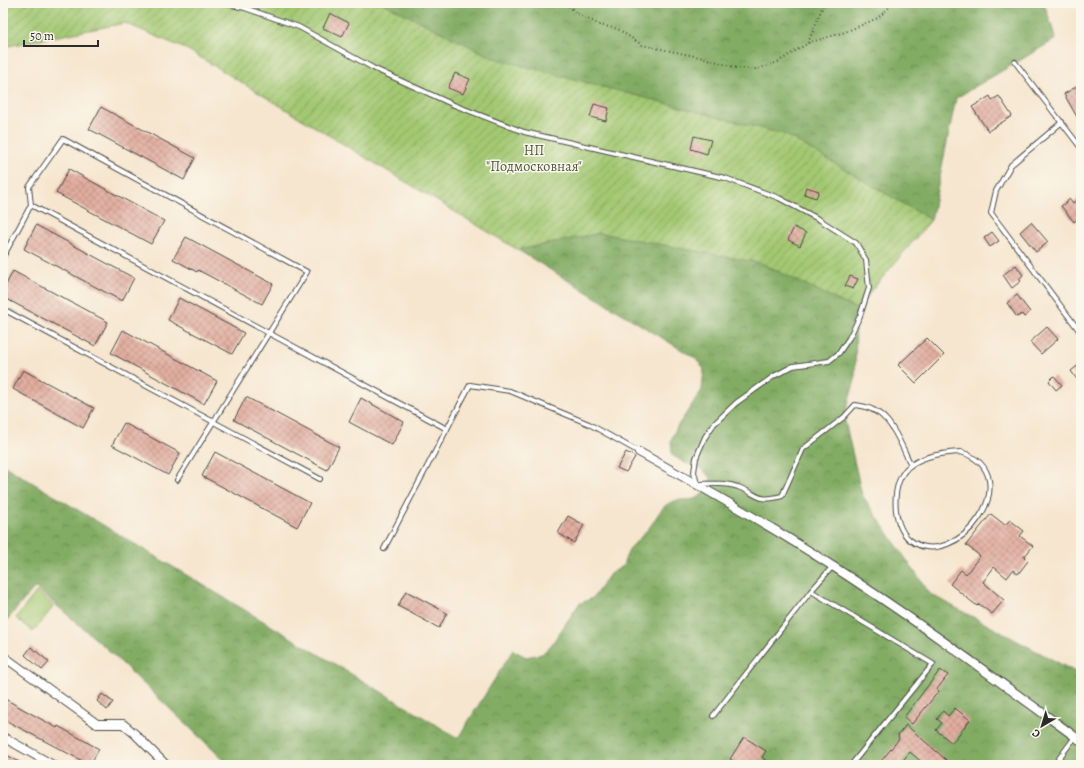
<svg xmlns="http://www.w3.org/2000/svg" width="1084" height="768" font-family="Alegreya,serif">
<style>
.grass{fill:#a3c872;stroke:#677a4e}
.forest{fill:url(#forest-crowns);stroke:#566c48}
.garden{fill:url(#garden-furrows);stroke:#677a4e}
.building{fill:url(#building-cross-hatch)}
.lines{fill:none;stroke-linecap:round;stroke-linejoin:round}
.service-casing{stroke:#494744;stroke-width:6}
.minor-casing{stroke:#494744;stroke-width:10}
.path{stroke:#494744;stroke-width:2;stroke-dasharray:1 3;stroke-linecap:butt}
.service{stroke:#fff;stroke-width:4}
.minor{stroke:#fff;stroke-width:8}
.labels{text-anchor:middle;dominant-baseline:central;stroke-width:3;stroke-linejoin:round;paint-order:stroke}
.park-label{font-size:14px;fill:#4f5a40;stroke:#fbf7ec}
</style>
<defs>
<pattern id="forest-crowns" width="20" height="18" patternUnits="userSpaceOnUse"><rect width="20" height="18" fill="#82ac64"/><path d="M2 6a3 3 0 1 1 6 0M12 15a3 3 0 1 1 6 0" fill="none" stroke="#6b8c53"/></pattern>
<pattern id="garden-furrows" width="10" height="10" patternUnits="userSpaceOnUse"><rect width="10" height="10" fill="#a3c872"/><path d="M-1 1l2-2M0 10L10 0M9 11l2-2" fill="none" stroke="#85a35e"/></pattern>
<pattern id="building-cross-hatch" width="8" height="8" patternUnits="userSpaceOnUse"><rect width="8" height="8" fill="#e2aea0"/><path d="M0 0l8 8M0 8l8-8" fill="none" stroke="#b78e83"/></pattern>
</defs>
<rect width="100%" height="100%" fill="#fbf7ec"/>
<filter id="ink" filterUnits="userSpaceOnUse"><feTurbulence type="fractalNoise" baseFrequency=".025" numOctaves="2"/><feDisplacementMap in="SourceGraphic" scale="8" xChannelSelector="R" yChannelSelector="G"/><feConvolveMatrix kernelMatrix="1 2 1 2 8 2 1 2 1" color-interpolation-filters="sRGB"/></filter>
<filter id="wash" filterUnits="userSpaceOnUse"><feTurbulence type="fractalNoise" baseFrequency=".012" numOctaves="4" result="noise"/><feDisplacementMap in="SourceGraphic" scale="16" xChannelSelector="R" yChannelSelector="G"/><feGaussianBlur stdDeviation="0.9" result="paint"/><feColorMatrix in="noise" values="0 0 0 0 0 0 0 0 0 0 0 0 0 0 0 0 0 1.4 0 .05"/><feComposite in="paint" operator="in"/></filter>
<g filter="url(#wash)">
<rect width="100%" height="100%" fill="#f6e6cf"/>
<polygon class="grass" points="37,591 54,606 33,632 16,618"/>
<g class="forest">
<polygon points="383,3 1044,3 1056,39 956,98 931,220 786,135 493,58"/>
<path d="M600,233L761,263L856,309L855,380L844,417L862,495L930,594L1081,675V765H229L105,647L35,587L7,620L3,618V465L458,738L513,650L526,657L542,654L552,644L579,604L593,598L610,574L623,566C629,544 636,544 649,528C654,522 659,511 665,506C684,491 699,513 711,478L699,467L685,463L672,455L671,440L677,427L702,390L704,369L695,358L518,250Z"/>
</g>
<polygon class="garden" points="3,3 383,3 493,58 786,135 931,220 856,309 761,263 600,233 518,250 188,50 125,23 3,47"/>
<g id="blocks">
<g class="building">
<polygon points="330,13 349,23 342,37 323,28"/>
<polygon points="455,73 470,79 463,94 448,88"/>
<polygon points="1081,84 1081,124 1064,94"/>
<polygon points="990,96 992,100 999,96 1012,116 988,131 972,107"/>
<polygon points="594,104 609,108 606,121 590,117"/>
<polygon points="101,107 195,158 184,180 89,129"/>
<polygon points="694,136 711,140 707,154 691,149"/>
<polygon points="69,169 164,221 151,244 56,193"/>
<polygon points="806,187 819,191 816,198 804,194"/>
<polygon points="1081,196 1081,216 1074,222 1061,206 1070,199 1073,203"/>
<polygon points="1031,222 1048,242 1036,252 1020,232"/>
<polygon points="36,225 134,278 122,301 24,249"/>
<polygon points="794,227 806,233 800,246 788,240"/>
<polygon points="992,232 999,241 990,247 984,238"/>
<polygon points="186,237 273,284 262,304 198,270 197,272 173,259"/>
<polygon points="1016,265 1023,275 1019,279 1021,281 1012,288 1003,275"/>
<polygon points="13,271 108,322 95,346 3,297 3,291"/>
<polygon points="850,276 858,279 853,289 845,286"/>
<polygon points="1017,295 1030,312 1024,317 1022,314 1017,317 1007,303"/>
<polygon points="179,298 244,333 232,354 168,320"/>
<polygon points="1047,327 1058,339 1041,354 1030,342"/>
<polygon points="123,330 217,381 204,404 111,353"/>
<polygon points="927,338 944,355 916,383 898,365"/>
<polygon points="1081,363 1081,385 1071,371"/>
<polygon points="23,370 94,408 83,428 13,389"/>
<polygon points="1054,376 1062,385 1056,390 1049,381"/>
<polygon points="246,397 339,447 327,470 234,420"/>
<polygon points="361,398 404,422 392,445 349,422"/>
<polygon points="124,423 180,453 168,475 112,445"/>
<polygon points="215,452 310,503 297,527 202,476"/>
<polygon points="626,452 635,457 626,472 617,468"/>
<polygon points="991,514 1005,525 1010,520 1024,531 1020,536 1033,546 1024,557 1028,561 1018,574 1013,570 1007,578 994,567 983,582 1004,600 992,614 979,604 977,606 950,584 961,570 966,574 980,556 966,545"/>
<polygon points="568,516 584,525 574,543 558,533"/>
<polygon points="406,591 447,613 439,628 398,606"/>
<polygon points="31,647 49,662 42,670 25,655"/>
<polygon points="940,670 948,675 937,689 939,691 912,724 904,717"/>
<polygon points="102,694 113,702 107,710 97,701"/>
<polygon points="5,699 57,728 58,726 99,749 90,765 3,719 3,704"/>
<polygon points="955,708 970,720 952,743 936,730 942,723 937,719 943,711 948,716"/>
<polygon points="906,725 952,765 925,765 910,752 899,765 878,765 899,739 898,735"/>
<polygon points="744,737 766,751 762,757 765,760 762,765 739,765 730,759"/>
<polygon points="3,753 25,765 3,765"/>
</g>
</g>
</g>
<g filter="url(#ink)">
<use href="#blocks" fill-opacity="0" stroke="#494744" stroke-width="1"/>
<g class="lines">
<defs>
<g id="service">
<path d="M223,3L245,8L299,27L373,68L454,105L524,132L725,178L779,198L820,220L856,243L866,260L869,288L860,316L849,338L839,353L829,361L793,366L774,376L736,403L714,424L705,437L696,458L694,472L697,484C710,484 725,482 738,487C759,494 756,503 782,496L803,449L844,417L855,405C890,408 897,437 911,465"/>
<polyline points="1015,62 1081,148"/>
<polyline points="1062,122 1011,165 996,191 991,213 1081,333"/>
<polyline points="31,205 29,187 63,139 307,272 177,480"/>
<polyline points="3,257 31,205 447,429"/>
<polyline points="3,309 320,479"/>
<path d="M961,452C1031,475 956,575 910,540C891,525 890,479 911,465C926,455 944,453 961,452Z"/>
<polyline points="384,549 470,385 510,391 589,424 639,452"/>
<polyline points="811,591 933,664 851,765"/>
<polyline points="713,716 811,591 833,566"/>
<polyline points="1054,765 1075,737"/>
</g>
<g id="minor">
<path d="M639,452C705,489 771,526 834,567C919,622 1000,682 1081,741"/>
<polyline points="3,656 97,724 123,724 135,734 166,765"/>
<polyline points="3,737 53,765"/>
</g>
</defs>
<use href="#service" class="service-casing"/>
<use href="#minor" class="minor-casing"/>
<g class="path">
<polyline points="566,3 576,13 600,25 618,29 642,45 704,58 737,68 757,69 778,62 808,43 845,32 878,18 894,3"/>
<polyline points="808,43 824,3"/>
</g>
<use href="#service" class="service"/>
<use href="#minor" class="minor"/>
</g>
</g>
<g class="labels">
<g class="park-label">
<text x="534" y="150">НП<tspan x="534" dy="16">"Подмосковная"</tspan></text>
</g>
</g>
<rect width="1084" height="768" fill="none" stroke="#fbf7ec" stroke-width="16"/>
<g transform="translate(1042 726) rotate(218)" stroke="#fbf7ec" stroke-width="3" paint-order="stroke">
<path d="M0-3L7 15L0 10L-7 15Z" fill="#2b2b2b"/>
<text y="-6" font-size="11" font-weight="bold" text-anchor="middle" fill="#2b2b2b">С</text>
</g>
<path d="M24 40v6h74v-6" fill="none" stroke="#2b2b2b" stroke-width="2"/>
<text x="30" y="40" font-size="12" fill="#2b2b2b" stroke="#fbf7ec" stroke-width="3" paint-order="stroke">50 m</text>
</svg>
